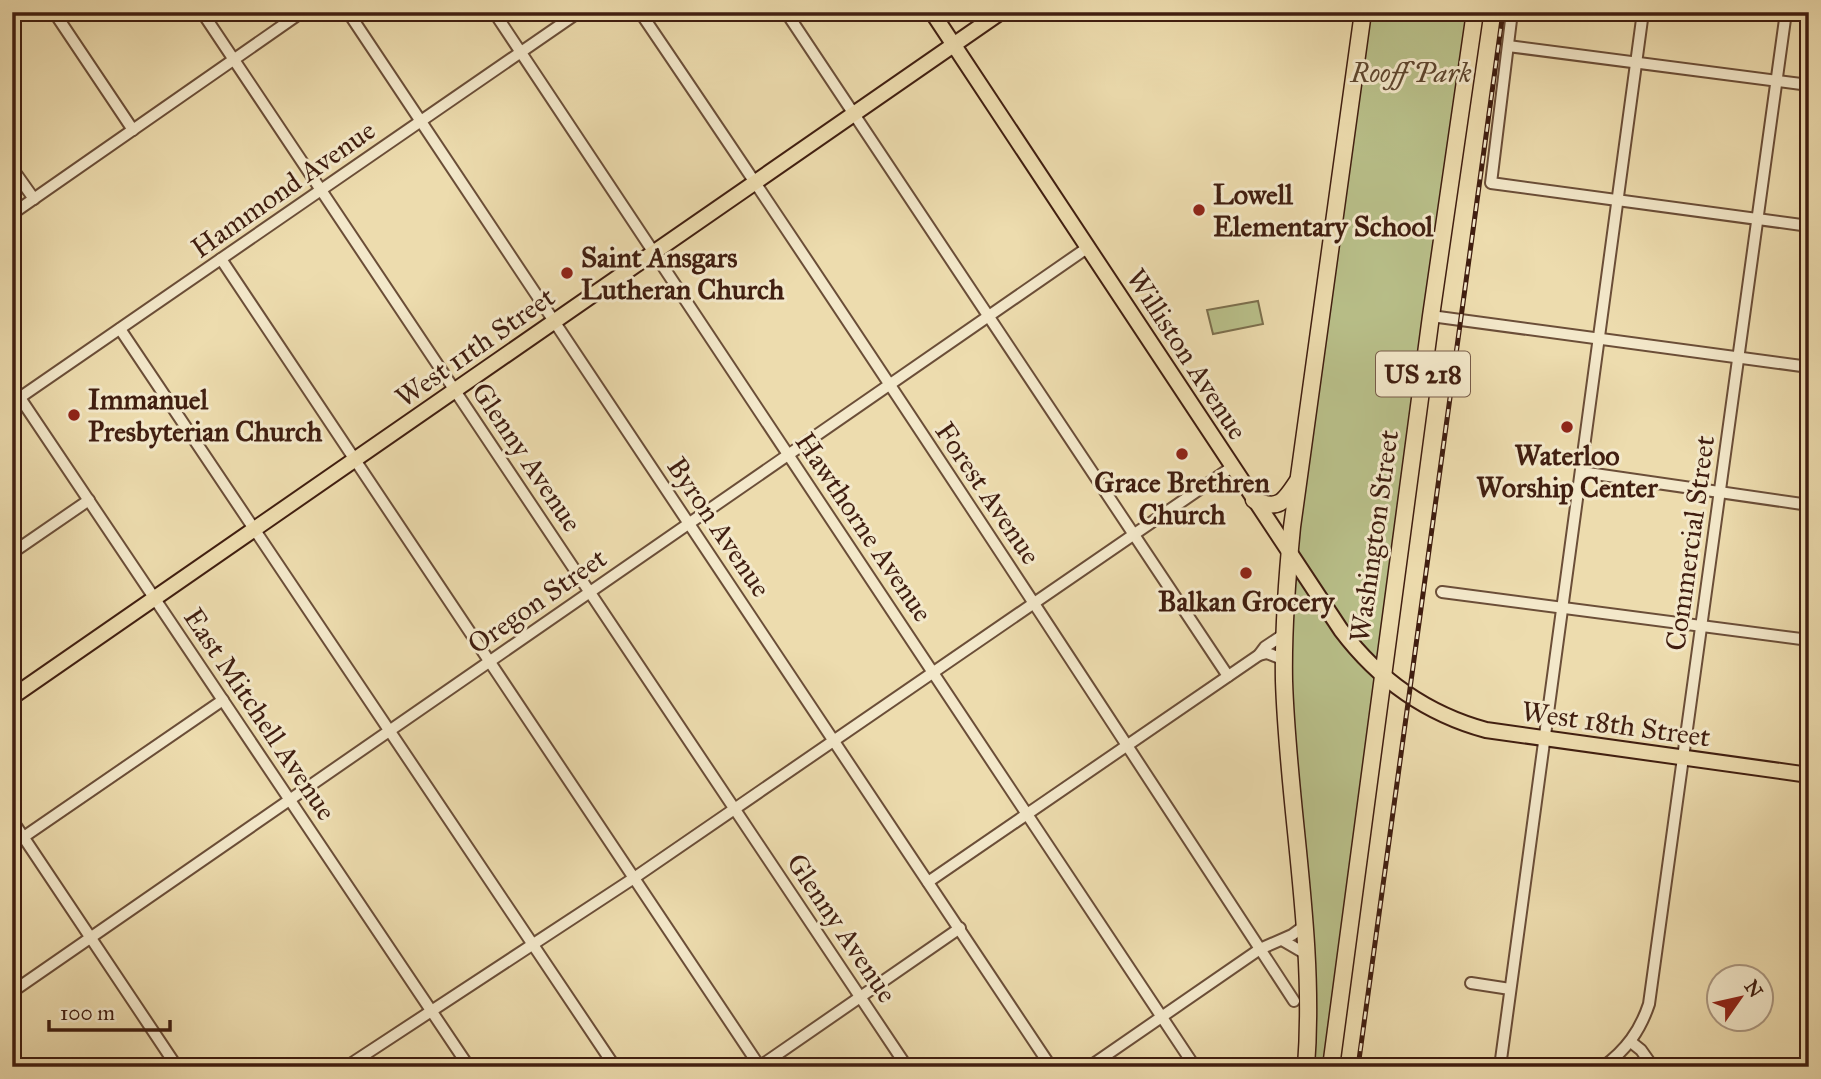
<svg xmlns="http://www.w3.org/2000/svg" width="1821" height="1079" font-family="'IM FELL Great Primer',serif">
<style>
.green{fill:#b9c08a;stroke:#7c6f4d;stroke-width:2}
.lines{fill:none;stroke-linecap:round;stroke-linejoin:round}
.minor-casing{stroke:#6b4e38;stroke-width:14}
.major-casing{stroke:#401e10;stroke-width:18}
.highway-casing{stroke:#401e10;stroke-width:19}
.minor{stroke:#f3e8ca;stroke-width:10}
.major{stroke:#eddcae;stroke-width:14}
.highway{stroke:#eddcae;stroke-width:16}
.rail-casing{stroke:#401e10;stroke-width:5}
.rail{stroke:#f3e8ca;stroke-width:2.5;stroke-dasharray:8;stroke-linecap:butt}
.poi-dot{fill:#8f2418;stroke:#f3e8ca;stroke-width:2.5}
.labels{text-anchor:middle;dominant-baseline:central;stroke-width:6;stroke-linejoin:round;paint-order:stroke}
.shield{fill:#f3e8ca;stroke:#765b48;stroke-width:2}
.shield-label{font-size:26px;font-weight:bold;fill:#401e10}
.park-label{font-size:28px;font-style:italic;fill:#5e462e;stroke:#f3e8ca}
.street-label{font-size:28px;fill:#401e10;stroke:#f3e8ca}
.poi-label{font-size:28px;font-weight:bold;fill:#401e10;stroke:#f3e8ca;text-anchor:start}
</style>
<rect width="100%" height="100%" fill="#eddcae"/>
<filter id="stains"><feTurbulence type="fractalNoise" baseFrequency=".00286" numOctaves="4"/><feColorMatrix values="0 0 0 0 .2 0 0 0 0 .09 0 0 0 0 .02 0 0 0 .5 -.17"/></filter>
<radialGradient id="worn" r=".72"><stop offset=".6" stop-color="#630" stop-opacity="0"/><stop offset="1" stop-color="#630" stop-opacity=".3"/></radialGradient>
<g class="green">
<polygon points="1363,12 1475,12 1331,1067 1305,1067 1286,609"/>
<polygon points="1258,301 1263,324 1213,334 1207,310"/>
</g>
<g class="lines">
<defs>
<g id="minor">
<polyline points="54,12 133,130"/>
<polyline points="202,12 907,1067"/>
<polyline points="348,12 1051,1067"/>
<polyline points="494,12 1195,1067"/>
<path d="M640,12C862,339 1078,670 1294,1001"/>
<polyline points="786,12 1228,676"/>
<polyline points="1512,12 1491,183 1809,226"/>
<polyline points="1508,46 1809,85"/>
<polyline points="12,168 34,199"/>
<polyline points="12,214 302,12"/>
<polyline points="221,259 760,1067"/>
<polyline points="1431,316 1809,367"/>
<polyline points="120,329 615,1067"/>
<polyline points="12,386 469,1067"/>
<polyline points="12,403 579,12"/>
<polyline points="1581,472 1809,505"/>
<polyline points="12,553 89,500"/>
<polyline points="1442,592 1809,640"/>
<polyline points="1259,655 1267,653 1285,660"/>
<polyline points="12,820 177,1067"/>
<polyline points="12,845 223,700"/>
<polyline points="928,882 1259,655 1265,647 1286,633"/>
<polyline points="1808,914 1809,909"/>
<polyline points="1282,940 1306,954"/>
<polyline points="1471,983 1510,989"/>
<polyline points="12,992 1087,248"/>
<polyline points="1631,1042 1641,1050 1653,1067"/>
<polyline points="346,1067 634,878 1232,467"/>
<polyline points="759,1067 960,928"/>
<polyline points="1089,1067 1260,949 1292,935 1303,927"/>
<polyline points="1500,1067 1643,12"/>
<path d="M1603,1067C1626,1050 1640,1031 1649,1004L1786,12"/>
</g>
<g id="major">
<path d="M932,12L1341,630C1378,679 1427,714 1486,730L1809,775"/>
<polyline points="12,697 1001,12"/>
</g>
<g id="highway">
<path d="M1254,500C1278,511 1284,502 1297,482"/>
<path d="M1306,1067C1316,938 1288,809 1284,681C1283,630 1287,578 1292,527L1363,12"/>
<polyline points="1331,1067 1431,316 1475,12"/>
</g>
</defs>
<use href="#minor" class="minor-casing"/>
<use href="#major" class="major-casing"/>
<use href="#highway" class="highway-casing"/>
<use href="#minor" class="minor"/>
<use href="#major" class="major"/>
<use href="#highway" class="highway"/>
<defs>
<polyline id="rail" points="1358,1067 1503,12"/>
</defs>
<use href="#rail" class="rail-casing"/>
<use href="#rail" class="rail"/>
</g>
<g class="poi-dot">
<circle cx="1199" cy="210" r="7"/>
<circle cx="567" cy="273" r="7"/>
<circle cx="74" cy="415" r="7"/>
<circle cx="1567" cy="427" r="7"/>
<circle cx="1182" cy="454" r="7"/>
<circle cx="1246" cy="573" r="7"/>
</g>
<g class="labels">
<rect class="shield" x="1376" y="351.5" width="94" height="45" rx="5"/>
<g class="shield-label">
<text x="1423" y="374">US 218</text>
</g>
<g class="park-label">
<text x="1411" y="72">Rooff Park</text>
</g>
<g class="street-label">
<text transform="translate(283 189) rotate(-35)">Hammond Avenue</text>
<text transform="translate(475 347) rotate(-35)">West 11th Street</text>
<text transform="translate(1187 354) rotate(57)">Williston Avenue</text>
<text transform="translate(527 457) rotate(56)">Glenny Avenue</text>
<text transform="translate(988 493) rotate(56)">Forest Avenue</text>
<text transform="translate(719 527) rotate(56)">Byron Avenue</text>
<text transform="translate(864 527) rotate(56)">Hawthorne Avenue</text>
<text transform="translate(1374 536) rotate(-82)">Washington Street</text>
<text transform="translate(1690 543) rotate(-82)">Commercial Street</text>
<text transform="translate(537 601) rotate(-35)">Oregon Street</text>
<text transform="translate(260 714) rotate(56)">East Mitchell Avenue</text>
<text transform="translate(1616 724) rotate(8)">West 18th Street</text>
<text transform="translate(842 928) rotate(56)">Glenny Avenue</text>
</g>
<g class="poi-label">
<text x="1213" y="194">Lowell<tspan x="1213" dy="32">Elementary School</tspan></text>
<text x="581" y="257">Saint Ansgars<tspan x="581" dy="32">Lutheran Church</tspan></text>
<text x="88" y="399">Immanuel<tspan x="88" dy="32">Presbyterian Church</tspan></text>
<text x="1567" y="455" text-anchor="middle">Waterloo<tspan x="1567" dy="32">Worship Center</tspan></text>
<text x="1182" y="482" text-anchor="middle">Grace Brethren<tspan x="1182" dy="32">Church</tspan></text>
<text x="1246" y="601" text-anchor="middle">Balkan Grocery</text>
</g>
</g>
<rect width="1821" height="1079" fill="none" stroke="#eddcae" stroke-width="42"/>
<rect x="14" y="14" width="1793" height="1051" fill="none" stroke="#401e10" stroke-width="3.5"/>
<rect x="21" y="21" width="1779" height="1037" fill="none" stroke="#401e10" stroke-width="2"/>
<g transform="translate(1740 998) rotate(56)"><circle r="33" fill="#f3e8ca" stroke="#ab9780" stroke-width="2"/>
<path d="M0-5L12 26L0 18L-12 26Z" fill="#8f2418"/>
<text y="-10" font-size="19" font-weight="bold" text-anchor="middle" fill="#401e10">N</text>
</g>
<path d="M49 1020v10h121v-10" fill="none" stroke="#401e10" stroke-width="3.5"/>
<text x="60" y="1020" font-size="21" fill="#401e10" stroke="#f3e8ca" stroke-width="5" paint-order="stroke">100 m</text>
<rect width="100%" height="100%" filter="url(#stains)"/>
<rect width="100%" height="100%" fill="url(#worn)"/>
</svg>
